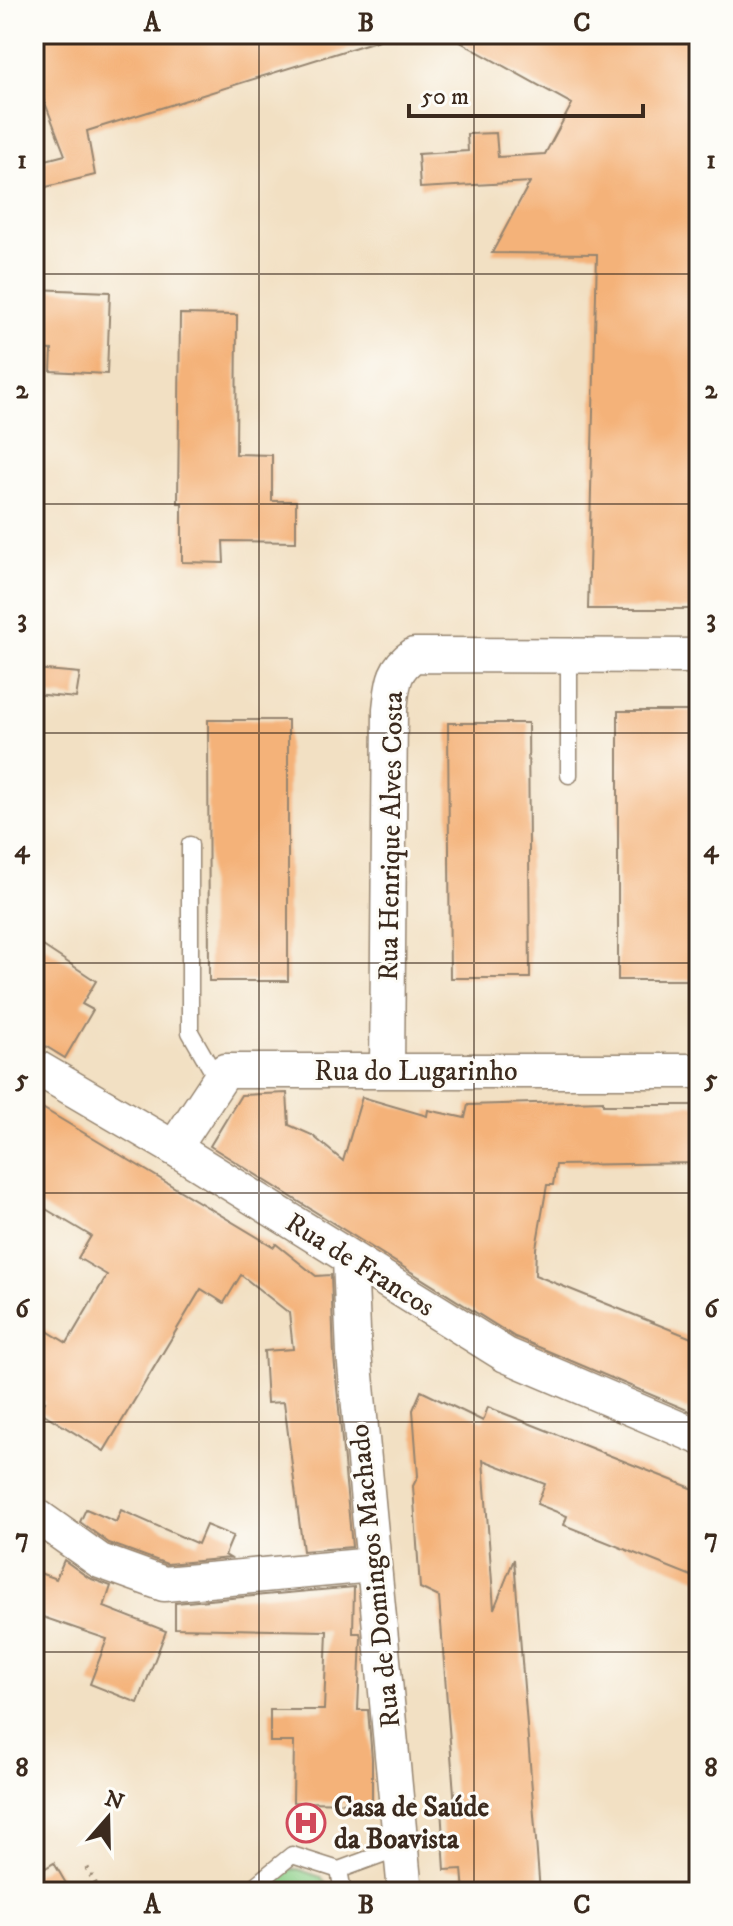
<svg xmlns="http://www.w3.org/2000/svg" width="733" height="1926" font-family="'IM FELL DW Pica',serif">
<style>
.green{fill:#8bcf88;stroke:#637c53;stroke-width:2}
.building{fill:#f4b279}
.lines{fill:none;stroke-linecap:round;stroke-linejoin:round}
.lane-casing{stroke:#968570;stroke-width:19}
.street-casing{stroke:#968570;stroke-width:37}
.path{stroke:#968570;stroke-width:5;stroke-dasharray:2 6;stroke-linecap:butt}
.lane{stroke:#fff;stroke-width:16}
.street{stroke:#fff;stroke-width:34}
.grid{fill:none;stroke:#3b2a1e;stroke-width:2;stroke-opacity:0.55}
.labels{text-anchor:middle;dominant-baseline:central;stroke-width:6;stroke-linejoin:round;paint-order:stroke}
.street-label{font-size:28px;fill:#3b2a1e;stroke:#fdfcf7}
.poi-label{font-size:28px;font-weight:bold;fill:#3b2a1e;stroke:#fdfcf7;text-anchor:start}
.neatline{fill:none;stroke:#3b2a1e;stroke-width:3}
.grid-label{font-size:26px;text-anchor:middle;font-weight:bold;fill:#3b2a1e}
</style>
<rect width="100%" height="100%" fill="#fdfcf7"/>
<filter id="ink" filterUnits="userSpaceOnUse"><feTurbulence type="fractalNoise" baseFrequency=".0125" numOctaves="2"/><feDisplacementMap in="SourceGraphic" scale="16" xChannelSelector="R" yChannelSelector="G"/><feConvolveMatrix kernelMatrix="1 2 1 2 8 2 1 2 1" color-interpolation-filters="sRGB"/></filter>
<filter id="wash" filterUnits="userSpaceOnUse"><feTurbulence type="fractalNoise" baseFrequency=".006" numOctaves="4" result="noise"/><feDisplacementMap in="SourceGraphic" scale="32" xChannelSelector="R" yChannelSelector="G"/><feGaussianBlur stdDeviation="1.8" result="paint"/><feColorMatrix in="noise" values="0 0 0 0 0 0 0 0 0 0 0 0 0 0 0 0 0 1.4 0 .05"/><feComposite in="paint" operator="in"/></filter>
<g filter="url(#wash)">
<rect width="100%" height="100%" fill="#f2e0c3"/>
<polygon class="green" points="298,1869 321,1877 331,1892 297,1889 293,1885 280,1892 256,1892 286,1870"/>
<g id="blocks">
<g class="building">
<polygon points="34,34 378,34 379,40 87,131 95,175 34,190 34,163 65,155 34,74"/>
<polygon points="446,34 699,34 699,609 588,609 597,254 492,253 530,182 420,188 418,154 468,151 467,134 496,133 498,157 545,154 572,104"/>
<polygon points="34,289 110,292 107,374 51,371 52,350 34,349"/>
<polygon points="180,314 237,315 236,454 272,455 272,501 296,501 296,542 223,541 224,563 182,562 182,503 178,503"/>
<polygon points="34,669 80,673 76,698 34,694"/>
<rect x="618" y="711" width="78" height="269"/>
<polygon points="208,720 288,720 288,981 209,981"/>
<polygon points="448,723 528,723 530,978 450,978"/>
<polygon points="34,940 96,981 82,1004 93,1010 65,1058 34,1039"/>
<polygon points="287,1093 289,1125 312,1135 343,1161 362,1097 427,1116 428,1110 465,1118 468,1105 603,1101 603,1105 699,1105 699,1163 556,1165 553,1185 547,1185 536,1248 535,1275 699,1341 699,1399 694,1413 515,1337 210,1146 241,1095"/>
<polygon points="34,1103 274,1247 276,1244 316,1276 331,1275 334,1356 352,1547 303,1551 284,1402 267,1403 264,1351 293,1349 289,1313 241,1275 224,1303 201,1289 104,1451 39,1411 45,1402 34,1395 34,1323 67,1343 107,1275 78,1258 91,1236 34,1202"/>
<polygon points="421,1391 483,1421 488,1407 699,1491 699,1579 564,1525 567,1516 537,1504 545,1484 483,1460 494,1609 514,1559 540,1892 464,1892 462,1869 445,1870 441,1808 455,1807 439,1597 420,1588 413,1486 418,1476 413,1410"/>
<polygon points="86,1509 116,1522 121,1510 198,1544 206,1525 233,1536 225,1555 230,1558 167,1564 109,1543 80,1522"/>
<polygon points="64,1560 89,1578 111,1586 104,1607 166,1631 138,1703 90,1684 107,1639 34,1614 34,1571 56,1579"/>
<polygon points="354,1587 353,1633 360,1633 361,1637 358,1710 368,1710 372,1759 372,1803 293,1802 294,1742 270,1742 270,1710 324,1710 327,1631 175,1628 175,1603"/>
<polygon points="54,1863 71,1892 34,1892 34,1875"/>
</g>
</g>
</g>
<g filter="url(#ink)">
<use href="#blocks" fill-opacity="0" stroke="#968570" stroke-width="2"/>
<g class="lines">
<defs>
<g id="lane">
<polyline points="569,655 569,775"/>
<polyline points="190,845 190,1032 218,1081"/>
<polyline points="339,1870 343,1892"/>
<polyline points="247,1892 292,1855 339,1870 401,1847"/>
</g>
<g id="street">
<polyline points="34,1066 174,1148 506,1355 699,1437"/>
<path d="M387,1070L390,709C393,685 392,670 414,655L699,656"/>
<polyline points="174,1148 225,1071 699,1071"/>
<polyline points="350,1260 354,1354 405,1892"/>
<polyline points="34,1514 100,1561 164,1584 373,1565"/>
</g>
</defs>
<use href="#lane" class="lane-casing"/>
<use href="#street" class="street-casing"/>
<polyline class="path" points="87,1868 100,1892"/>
<use href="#lane" class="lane"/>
<use href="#street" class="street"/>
</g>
</g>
<path class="grid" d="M259,34V1892M474,34V1892M34,274H699M34,504H699M34,733H699M34,963H699M34,1193H699M34,1422H699M34,1652H699"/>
<defs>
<symbol id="hospital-ring" viewBox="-11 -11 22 22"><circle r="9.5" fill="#fdfcf7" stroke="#d1495b" stroke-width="1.5"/><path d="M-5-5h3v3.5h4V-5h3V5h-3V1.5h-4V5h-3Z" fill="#d1495b"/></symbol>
</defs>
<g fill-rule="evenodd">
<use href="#hospital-ring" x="284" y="1801" width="44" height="44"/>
</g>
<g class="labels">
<g class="street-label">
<text transform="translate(391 836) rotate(-89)">Rua Henrique Alves Costa</text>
<text x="416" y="1071">Rua do Lugarinho</text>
<text transform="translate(360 1265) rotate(32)">Rua de Francos</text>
<text transform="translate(375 1576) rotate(-96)">Rua de Domingos Machado</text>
</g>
<g class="poi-label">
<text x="334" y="1807">Casa de Saúde<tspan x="334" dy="32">da Boavista</tspan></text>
</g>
</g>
<rect width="733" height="1926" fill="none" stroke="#fdfcf7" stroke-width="88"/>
<g transform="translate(108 1818) rotate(20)" stroke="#fdfcf7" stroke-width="6" paint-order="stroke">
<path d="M0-6L14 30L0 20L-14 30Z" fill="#3b2a1e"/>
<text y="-12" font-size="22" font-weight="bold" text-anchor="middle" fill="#3b2a1e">N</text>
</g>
<path d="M409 104v12h234v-12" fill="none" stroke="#3b2a1e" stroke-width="4"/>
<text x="421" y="104" font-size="24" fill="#3b2a1e" stroke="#fdfcf7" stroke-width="6" paint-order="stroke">50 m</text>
<rect x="44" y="44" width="645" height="1838" class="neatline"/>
<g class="grid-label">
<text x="152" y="31">A</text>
<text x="366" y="31">B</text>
<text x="582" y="31">C</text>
<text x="22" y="168">1</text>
<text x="711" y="168">1</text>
<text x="22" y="398">2</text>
<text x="711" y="398">2</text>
<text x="22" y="627">3</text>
<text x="711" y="627">3</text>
<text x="22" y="857">4</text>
<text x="711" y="857">4</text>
<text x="22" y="1087">5</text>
<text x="711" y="1087">5</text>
<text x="22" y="1317">6</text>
<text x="711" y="1317">6</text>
<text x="22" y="1546">7</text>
<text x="711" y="1546">7</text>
<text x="22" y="1776">8</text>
<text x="711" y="1776">8</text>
<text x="152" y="1913">A</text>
<text x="366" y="1913">B</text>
<text x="582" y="1913">C</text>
</g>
</svg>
